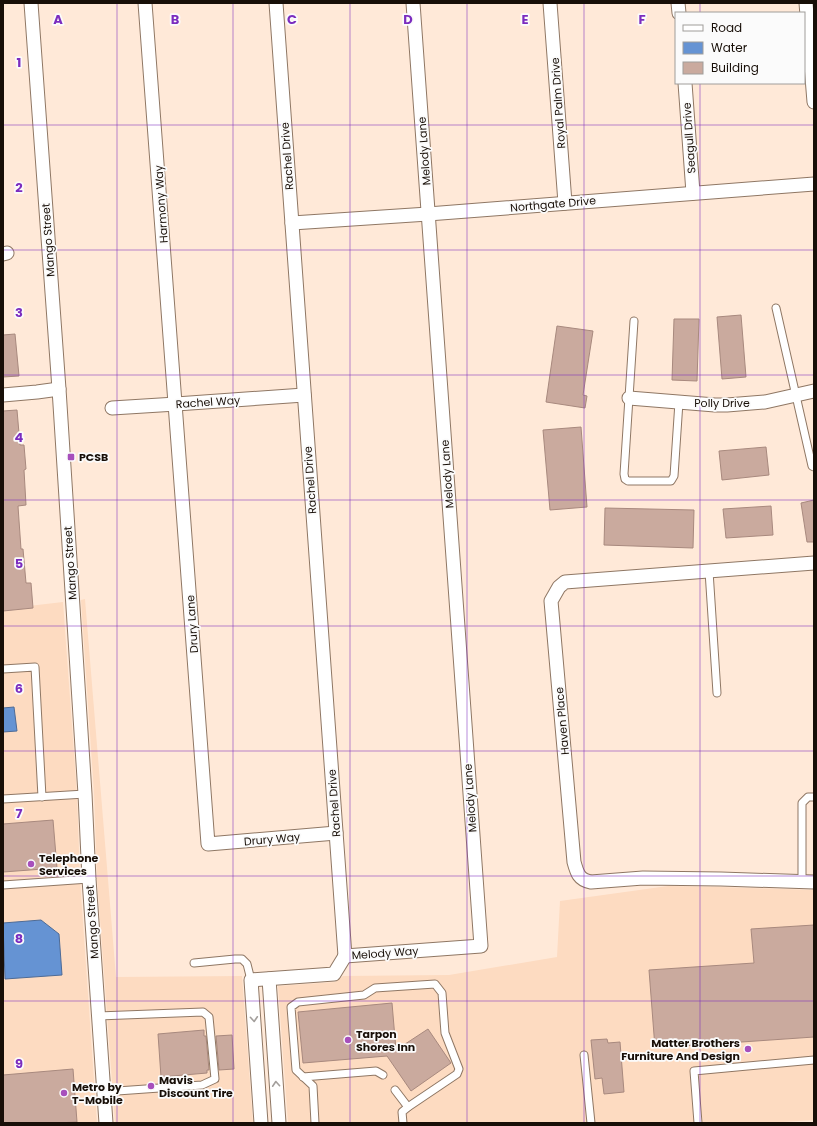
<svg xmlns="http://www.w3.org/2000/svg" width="817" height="1126" font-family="Poppins,sans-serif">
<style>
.built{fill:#fddbc1}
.water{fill:#6593d3;stroke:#4e6b96}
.building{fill:#caaa9e;stroke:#a8897e}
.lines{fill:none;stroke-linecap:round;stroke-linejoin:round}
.lane-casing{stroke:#8f7764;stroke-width:9}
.street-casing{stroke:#8f7764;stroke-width:15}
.lane{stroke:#fff;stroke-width:7}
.street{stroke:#fff;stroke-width:13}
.oneway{stroke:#a39f9c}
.grid{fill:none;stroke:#7b2cbf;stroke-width:1;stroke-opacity:0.55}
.poi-dot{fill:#a74fbc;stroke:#fbfbfb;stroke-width:1.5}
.labels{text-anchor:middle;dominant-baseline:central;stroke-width:3.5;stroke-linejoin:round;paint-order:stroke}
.street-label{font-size:11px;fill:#180f08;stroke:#fbfbfb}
.poi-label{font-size:11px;font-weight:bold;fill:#180f08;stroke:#fbfbfb;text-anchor:start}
.grid-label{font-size:13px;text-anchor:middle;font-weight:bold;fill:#7b2cbf;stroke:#fbfbfb;stroke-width:3.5;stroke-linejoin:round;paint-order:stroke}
</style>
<rect width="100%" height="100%" fill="#ffe9d8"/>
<g class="built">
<polygon points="85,599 116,977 242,976 253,1123 115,1123 97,878 94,793 81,600"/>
<polygon points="63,602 77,794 80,879 97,1123 3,1123 3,609"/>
<polygon points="668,886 720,887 814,890 814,1120 767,1123 288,1123 278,986 335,982 343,976 449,975 557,957 560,901"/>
</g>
<g class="water">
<polygon points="14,707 17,731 3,732 3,708"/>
<polygon points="41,920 59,934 62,975 5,979 3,923"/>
</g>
<g class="building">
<polygon points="741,315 746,377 722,379 717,317"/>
<polygon points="674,319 699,319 697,381 672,380"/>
<polygon points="557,326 593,331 583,395 587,396 585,408 546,402"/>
<polygon points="15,334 19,376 3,377 3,335"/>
<polygon points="17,410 20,445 24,445 26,469 24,470 26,505 18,506 21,549 23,549 26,583 31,583 33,608 3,611 3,411"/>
<polygon points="581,427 587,507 550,510 543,430"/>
<polygon points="766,447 769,475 722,480 719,451"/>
<polygon points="814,500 814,542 807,542 801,503"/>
<polygon points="771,506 773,535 726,538 723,509"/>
<polygon points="605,508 694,510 693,548 604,545"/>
<polygon points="53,820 57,868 3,872 3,824"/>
<polygon points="814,925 814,1037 655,1048 649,970 754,963 751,929"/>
<polygon points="392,1003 396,1050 428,1029 451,1063 411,1091 387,1056 303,1063 298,1012"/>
<polygon points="204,1030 204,1036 206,1036 209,1070 207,1070 207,1073 161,1077 158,1034"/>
<polygon points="232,1035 234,1069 219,1070 216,1036"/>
<polygon points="607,1039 608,1043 620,1042 624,1092 604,1094 602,1078 595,1079 591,1040"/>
<polygon points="73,1069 77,1122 56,1123 3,1123 3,1075"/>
</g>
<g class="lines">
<defs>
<g id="lane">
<polyline points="776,308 812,466 814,467"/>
<polyline points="634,321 624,474 625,479 628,481 671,481 674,476 679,402"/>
<polyline points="709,571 717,693"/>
<polyline points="3,669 35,667 42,797"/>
<polyline points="3,799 85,794"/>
<polyline points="802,882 802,803 808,797 814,797"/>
<polyline points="3,885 89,879"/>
<polyline points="194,963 235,959 242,959 247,964 251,980"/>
<polyline points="98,1016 203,1012 209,1017 215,1079 202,1085 103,1092"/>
<polyline points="584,1055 591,1123"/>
<polyline points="303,1077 376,1071 383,1075"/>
<polyline points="395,1090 408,1107"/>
<polyline points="315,1123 313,1086 296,1070 291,1007 298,1002 364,995 375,988 435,984 442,993 445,1033 459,1069 457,1074 408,1107 402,1112 403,1123"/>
<polyline points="698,1123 694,1071 814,1060"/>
</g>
<g id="street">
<polyline points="31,3 59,389 85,794 89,879 106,1123"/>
<polyline points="145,3 208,844 336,833"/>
<polyline points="276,3 345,956"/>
<polyline points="550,3 565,203"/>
<polyline points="678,3 679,13"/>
<polyline points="806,3 814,102"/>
<polyline points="685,83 693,193"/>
<polyline points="292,223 428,214 814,184"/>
<polyline points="3,254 7,253"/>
<polyline points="3,395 37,392 59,389"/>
<polyline points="629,398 715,405 727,405 765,402 814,391"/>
<polyline points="112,408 176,404 304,395"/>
<path d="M814,563L565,582L559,587L551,601L574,862C577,873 579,880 591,882L643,878L721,879L814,882"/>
<polyline points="345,956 481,946 413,3"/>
<polyline points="269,979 279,1123"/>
<polyline points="261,1123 251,980 334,974 345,956"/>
</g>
</defs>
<use href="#lane" class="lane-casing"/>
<use href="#street" class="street-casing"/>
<use href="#lane" class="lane"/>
<use href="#street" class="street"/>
</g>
<defs><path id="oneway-chevron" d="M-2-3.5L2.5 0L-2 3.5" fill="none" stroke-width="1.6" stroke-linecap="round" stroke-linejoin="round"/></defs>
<g class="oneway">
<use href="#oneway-chevron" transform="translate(254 1019) rotate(86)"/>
<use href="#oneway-chevron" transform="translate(276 1084) rotate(-94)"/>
</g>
<path class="grid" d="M117,3V1123M233,3V1123M350,3V1123M467,3V1123M584,3V1123M700,3V13M700,83V1123M3,125H814M3,250H814M3,375H814M3,500H814M3,626H814M3,751H814M3,876H814M3,1001H814"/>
<g class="poi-dot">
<rect x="67" y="453" width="8" height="8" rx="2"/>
<circle cx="31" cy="864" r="4"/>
<circle cx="348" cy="1040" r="4"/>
<circle cx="748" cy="1049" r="4"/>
<circle cx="151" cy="1086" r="4"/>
<circle cx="64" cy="1093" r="4"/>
</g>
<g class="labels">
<g class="street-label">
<text transform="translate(558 103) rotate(-94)">Royal Palm Drive</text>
<text transform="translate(689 138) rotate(-94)">Seagull Drive</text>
<text transform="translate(424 151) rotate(-94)">Melody Lane</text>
<text transform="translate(287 156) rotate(-94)">Rachel Drive</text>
<text transform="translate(161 204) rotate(-94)">Harmony Way</text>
<text transform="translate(553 204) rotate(-5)">Northgate Drive</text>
<text transform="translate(48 240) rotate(-94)">Mango Street</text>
<text transform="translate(208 402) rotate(-4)">Rachel Way</text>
<text x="722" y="403">Polly Drive</text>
<text transform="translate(447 474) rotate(-94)">Melody Lane</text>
<text transform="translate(310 480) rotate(-94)">Rachel Drive</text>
<text transform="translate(70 563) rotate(-94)">Mango Street</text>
<text transform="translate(192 624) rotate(-94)">Drury Lane</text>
<text transform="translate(562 721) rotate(-95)">Haven Place</text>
<text transform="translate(470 798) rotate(-94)">Melody Lane</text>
<text transform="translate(334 803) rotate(-94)">Rachel Drive</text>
<text transform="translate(272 839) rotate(-5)">Drury Way</text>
<text transform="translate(92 922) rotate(-94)">Mango Street</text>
<text transform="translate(385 953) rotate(-4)">Melody Way</text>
</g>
<g class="poi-label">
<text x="79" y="457">PCSB</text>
<text x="39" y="858">Telephone<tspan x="39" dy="13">Services</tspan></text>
<text x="356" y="1034">Tarpon<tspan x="356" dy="13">Shores Inn</tspan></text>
<text x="740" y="1043" text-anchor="end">Matter Brothers<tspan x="740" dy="13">Furniture And Design</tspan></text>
<text x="159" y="1080">Mavis<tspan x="159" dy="13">Discount Tire</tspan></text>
<text x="72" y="1087">Metro by<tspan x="72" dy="13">T-Mobile</tspan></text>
</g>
</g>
<g class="grid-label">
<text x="58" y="24">A</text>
<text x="175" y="24">B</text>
<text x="292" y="24">C</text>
<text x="408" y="24">D</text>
<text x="525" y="24">E</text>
<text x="642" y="24">F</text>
<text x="19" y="67">1</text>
<text x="19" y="192">2</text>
<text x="19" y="317">3</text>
<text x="19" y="442">4</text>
<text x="19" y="568">5</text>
<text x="19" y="693">6</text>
<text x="19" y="818">7</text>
<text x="19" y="943">8</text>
<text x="19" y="1068">9</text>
</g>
<rect width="817" height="1126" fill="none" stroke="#180f08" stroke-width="8"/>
<rect x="675" y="12" width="130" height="72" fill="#fbfbfb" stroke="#a09d9a"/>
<rect x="683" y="25" width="20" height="6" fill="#ffffff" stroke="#a09d9a"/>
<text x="711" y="32" font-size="12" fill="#180f08">Road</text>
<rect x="683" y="42" width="20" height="12" fill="#6593d3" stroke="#a09d9a"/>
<text x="711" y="52" font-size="12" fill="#180f08">Water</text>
<rect x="683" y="62" width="20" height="12" fill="#caaa9e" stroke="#a09d9a"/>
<text x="711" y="72" font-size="12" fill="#180f08">Building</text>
</svg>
